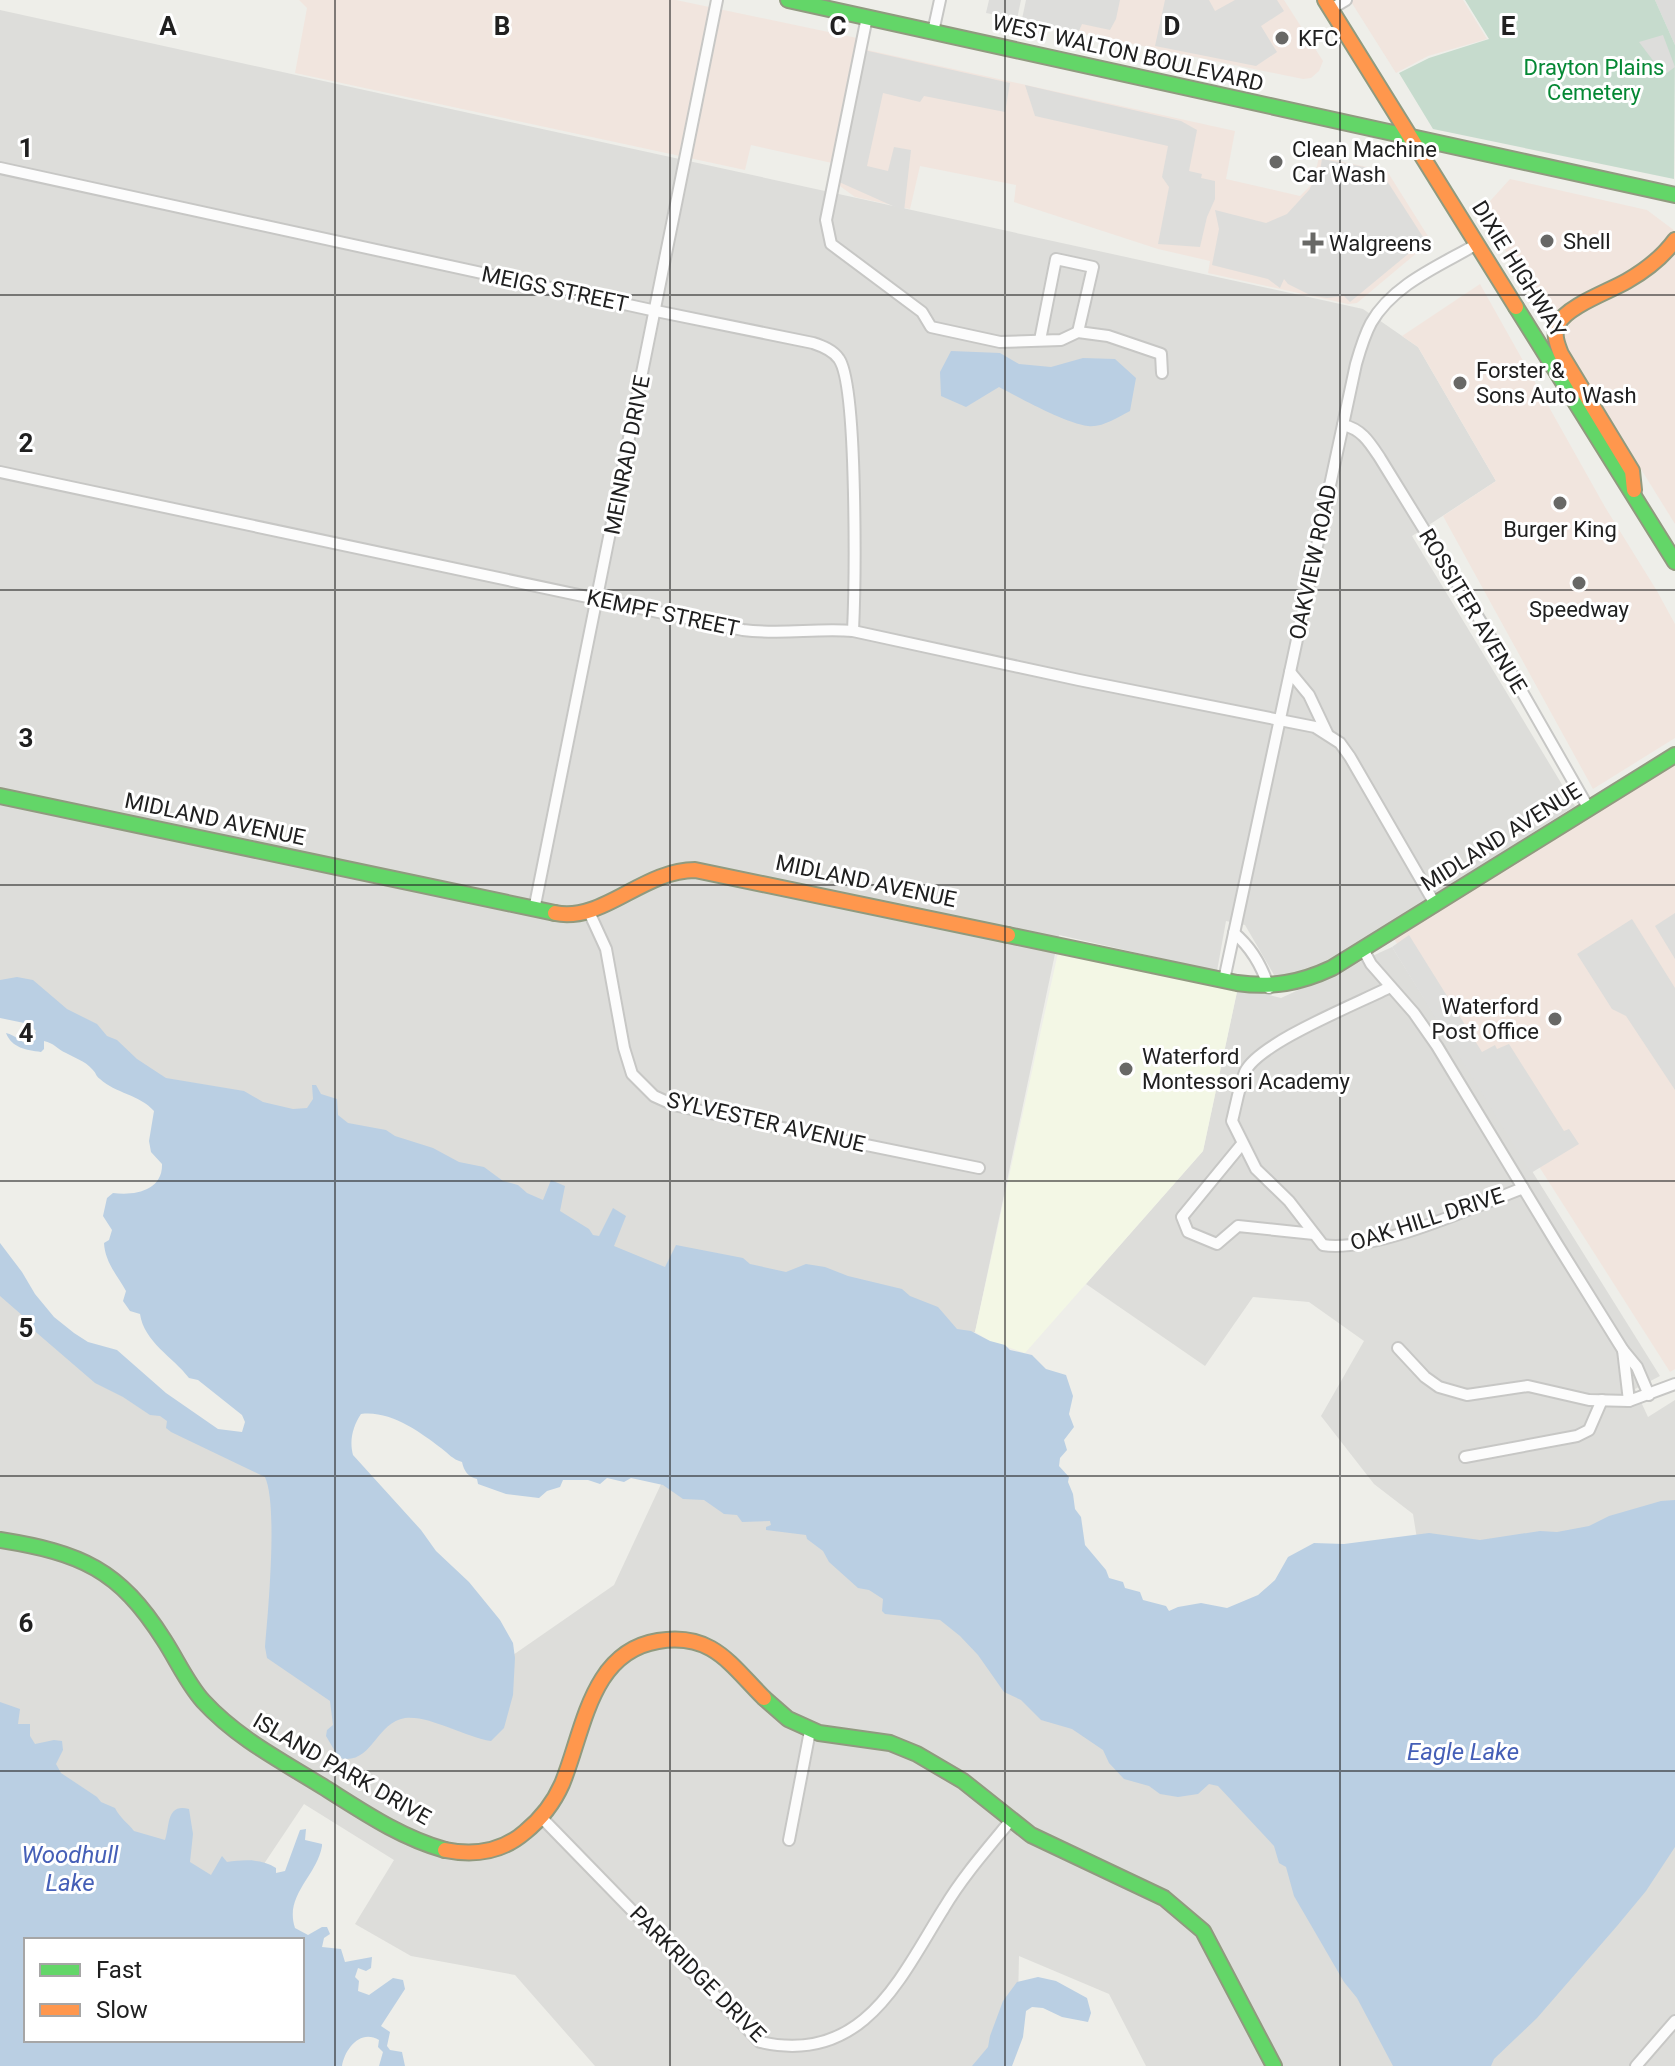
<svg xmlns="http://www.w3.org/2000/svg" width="1675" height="2066" font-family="Roboto,sans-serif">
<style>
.residential{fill:#ddddda}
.commercial{fill:#f1e5de}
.education{fill:#f3f7e5}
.religious{fill:#dcdcda}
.cemetery{fill:#c6dbcd}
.parking{fill:#dddddb}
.water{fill:#bacfe3;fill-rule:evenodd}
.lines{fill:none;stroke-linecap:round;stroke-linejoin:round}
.street-casing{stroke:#c7c7c5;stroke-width:14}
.fast-casing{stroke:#909a7f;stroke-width:18}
.slow-casing{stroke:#909a7f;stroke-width:18}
.street{stroke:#fcfcfc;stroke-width:10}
.fast{stroke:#63d668;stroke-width:14}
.slow{stroke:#ff974d;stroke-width:14}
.grid{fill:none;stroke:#202020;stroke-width:2;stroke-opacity:0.55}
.poi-dot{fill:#686866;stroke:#fff;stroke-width:3}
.labels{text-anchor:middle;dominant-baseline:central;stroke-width:6;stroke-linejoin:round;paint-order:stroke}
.poi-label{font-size:22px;fill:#202020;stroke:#fff;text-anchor:start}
.street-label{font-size:22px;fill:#202020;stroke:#fff}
.park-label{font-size:22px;fill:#058834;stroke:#fff}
.water-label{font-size:24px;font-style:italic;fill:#455fb7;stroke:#fff}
.grid-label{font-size:26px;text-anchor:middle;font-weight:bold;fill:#202020;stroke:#fff;stroke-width:6;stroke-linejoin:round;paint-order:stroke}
</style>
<rect width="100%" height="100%" fill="#eeeee9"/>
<g class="residential">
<polygon points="0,10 1363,309 1418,347 1496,481 1412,536 1575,806 1317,970 1277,980 1245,925 1226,921 1217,971 1059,935 975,1332 691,1422 1137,1718 1675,1765 1675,2066 1146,2066 1109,1994 1019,1956 1018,2000 985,2066 595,2066 515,1975 411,1956 355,1924 394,1860 304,1804 213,1940 0,1911 0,1276 62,1340 263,1465 484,1675 614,1585 690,1422 0,987"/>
<polygon points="1392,947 1660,1376 1635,1389 1648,1417 1675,1400 1675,1536 1424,1583 1413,1514 1374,1484 1321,1416 1364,1341 1309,1302 1253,1297 1205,1366 1086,1284 1203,1151 1238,987 1281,998"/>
</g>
<g class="commercial">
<polygon points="299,0 676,0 857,38 832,163 751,145 745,170 295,73 307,8"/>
<polygon points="1086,0 1284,0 1323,61 1319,71 1311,78 1303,79 1079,33"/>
<polygon points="1350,0 1463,0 1487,39 1428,56 1396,73"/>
<polygon points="863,49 1235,131 1226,179 1300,196 1313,183 1319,157 1387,171 1431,241 1357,303 1348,304 1208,273 1210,261 1158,249 1014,202 1016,185 920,166 910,209 855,197 837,184"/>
<polygon points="1510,179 1647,210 1675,231 1675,524 1481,211"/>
<polygon points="1480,284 1605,507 1657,591 1675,624 1675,738 1593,789 1443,516 1496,481 1418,347 1402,336"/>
<polygon points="1675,761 1675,1369 1670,1372 1394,939"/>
</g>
<polygon class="education" points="1059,948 1238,987 1203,1151 1025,1353 990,1341 975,1332"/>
<polygon class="religious" points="1655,0 1675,0 1675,45"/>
<polygon class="cemetery" points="1465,0 1655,0 1675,45 1674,179 1433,129 1399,73 1429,58 1489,39"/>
<g class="parking">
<polygon points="989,0 1021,0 1017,19 986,13"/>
<polygon points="1026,0 1120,0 1116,19 1110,30 1082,24 1079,31 1022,19"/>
<polygon points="1165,0 1209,0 1215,11 1235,0 1277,0 1284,11 1261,26 1277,52 1256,66 1155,46"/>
<polygon points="1663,35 1675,67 1664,75 1639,42"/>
<polygon points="864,50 1010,83 1005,112 924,96 920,102 883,93 867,166 888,171 894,147 911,150 904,211 839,182"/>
<polygon points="1025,85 1181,121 1197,130 1189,171 1202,174 1201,178 1215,181 1215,199 1207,217 1200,247 1158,244 1169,187 1162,177 1168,146 1035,116"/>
<polygon points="1322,159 1380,170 1425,240 1350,302 1344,296 1327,298 1310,295 1288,284 1284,279 1280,288 1268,279 1212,265 1219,229 1215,210 1266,223 1287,214 1309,190 1320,171"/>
<polygon points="1675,913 1675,959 1655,926"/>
<polygon points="1632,919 1675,988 1675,1090 1626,1016 1612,1009 1577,954"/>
<polygon points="1409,935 1482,1052 1495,1045 1497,1049 1509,1044 1564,1131 1569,1129 1579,1144 1531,1173 1392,947"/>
</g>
<g class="water">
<path d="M951,351L1000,353L1019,364L1051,367L1083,358L1115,359L1136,378L1130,411C1118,417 1102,428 1088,426C1065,423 1020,398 999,387L966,407L941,396L940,372Z"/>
<path d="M17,977L33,980L67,1009L97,1024L107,1036L117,1040L137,1059L166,1078L244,1091L263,1102L293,1109L307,1108L313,1099L312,1085H316L321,1094L337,1099L338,1115L348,1123L386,1130L395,1136L433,1148L459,1162L484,1167L503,1181L518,1185L527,1193L543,1200L551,1180L565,1186L560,1211L589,1229L593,1235L599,1236L613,1208L626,1216L614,1246L665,1267L676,1245L743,1258L750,1264L786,1272L806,1264L825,1267L848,1276L902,1289L910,1296L938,1307L957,1329L971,1331L990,1341L1005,1345L1010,1350L1032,1355L1046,1369L1066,1375L1073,1396L1069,1414L1074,1427L1064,1440L1067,1450L1060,1458L1059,1466L1069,1477L1068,1482L1073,1494L1075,1509L1081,1517L1085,1545L1106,1570L1109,1578L1123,1582L1125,1588L1140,1592L1143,1600L1166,1606L1169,1611L1178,1607L1201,1603L1227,1608L1258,1595L1275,1580L1288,1557L1314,1543L1344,1544L1429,1533L1480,1540L1540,1531L1557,1532L1589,1526L1609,1516L1661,1501L1675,1500V1847L1646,1891L1617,1926L1537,2018L1494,2059L1491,2066H1393L1357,1998L1344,1982L1294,1896L1286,1867L1279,1863L1274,1846L1218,1786L1209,1784L1198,1794L1178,1797L1160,1794L1149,1786L1124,1779L1109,1763L1103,1750L1072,1729L1041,1720L1021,1700L1004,1692L978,1655L960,1636L940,1620L885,1614L882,1611L883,1599L869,1590L858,1588L829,1562L823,1551L807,1539L806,1535L766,1530V1527L771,1525L770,1521L742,1522L737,1515L724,1514L704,1500L683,1499L663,1485L631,1478L624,1482L607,1478L600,1484L588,1480H563L560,1487L547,1491L539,1498L506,1494L478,1484L477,1479C468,1477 464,1471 462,1462C452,1459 449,1454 441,1448C420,1432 390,1410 361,1414C353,1426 349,1440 353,1455L421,1530L436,1551L469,1582L500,1620L513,1643L515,1658L513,1695L504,1728L491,1741C465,1737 429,1715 405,1718C375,1723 372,1766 339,1758L326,1736L327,1730L333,1725L330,1701L267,1658L265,1647C268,1613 278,1505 265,1477L171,1432L166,1428L167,1421L160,1416L150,1415L123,1397L95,1383L23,1321V1316L0,1296V1243L22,1272L35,1294L54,1317L74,1333L88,1342L117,1350L166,1393L218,1429L242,1432L245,1422L242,1415L198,1380L189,1378C173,1357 144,1342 140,1314L130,1311L123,1301L126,1291C117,1275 105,1262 104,1243L109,1240L112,1230L103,1216L107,1198L113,1193C134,1196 163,1191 162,1164L151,1152L149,1141L154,1111C140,1095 115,1093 100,1079C95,1075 97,1074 92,1069C85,1061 75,1058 66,1053C57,1049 54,1043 44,1041V1049L41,1052C26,1050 12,1048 6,1033C16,1035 20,1043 30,1044L36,1031L29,1024L0,1018V980Z"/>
<path d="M0,1702L20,1709L18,1724H30V1736L35,1744L54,1740L62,1741L63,1750L56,1764L61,1773L97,1797L101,1802L115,1808C120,1818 127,1822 134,1831L165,1840C170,1826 166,1803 189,1809L193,1834L190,1862L211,1875L222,1856L227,1862C243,1860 261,1858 276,1868V1873L285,1871L300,1830L306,1829L305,1840L322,1844V1846C317,1876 284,1895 295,1928L308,1935L322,1927H327L330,1934L324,1938L322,1947L341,1949L345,1962L372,1957L371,1968L366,1971L358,1968L355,1977L359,1981L358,1991L369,1995L393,1978L403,1980L405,1989L381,2026L390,2032L387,2046L390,2050L402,2052L405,2066H379L383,2052L378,2047L379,2040C360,2029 345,2049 342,2066H0ZM26,1940H302V2040H26Z"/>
<polygon points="1038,1977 1056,1981 1087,1998 1091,2013 1088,2022 1062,2017 1043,2008 1032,2007 1026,2011 1023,2037 1012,2066 972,2066 988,2047 990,2036 1003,2001 1017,1982"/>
</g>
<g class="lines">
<defs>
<g id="street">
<polyline points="1331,9 1346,0"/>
<polyline points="867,17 826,220 831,244 922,312 931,327 1000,342 1061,340 1078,332 1108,336 1161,354 1162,373"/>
<polyline points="933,32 940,0"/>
<path d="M0,168L656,311L813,343C822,346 833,350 839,359C858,386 855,588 853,631"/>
<polyline points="1040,340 1056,259 1093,267 1078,332"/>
<path d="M1343,425C1362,429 1370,443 1380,458L1497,648L1589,809"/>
<path d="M0,472L743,630C780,635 816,628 853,631L1079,680L1315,727L1340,743L1350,757L1435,904"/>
<polyline points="1290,672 1309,695 1327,733"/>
<polyline points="534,910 717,0"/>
<polyline points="589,912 606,949 624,1048 632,1074 654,1096 674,1105 724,1116 979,1168"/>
<path d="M1234,933C1252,948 1262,966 1269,988"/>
<polyline points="1363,949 1371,964 1414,1013 1437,1046 1557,1244 1623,1350 1637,1367 1649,1395"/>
<path d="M1224,980L1356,364C1360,350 1364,336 1371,323C1393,284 1441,265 1477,244"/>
<path d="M1390,987C1359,1003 1258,1043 1245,1072C1239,1087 1236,1105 1232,1121L1256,1169L1289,1201L1323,1245C1373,1253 1474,1207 1523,1188"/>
<polyline points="1242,1144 1182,1217 1188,1232 1217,1244 1238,1226 1314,1234"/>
<polyline points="1398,1348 1425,1377 1439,1387 1467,1395 1528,1386 1589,1400 1629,1401 1675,1384"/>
<polyline points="1623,1350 1629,1401"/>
<polyline points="1465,1457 1577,1436 1589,1430 1602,1400"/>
<path d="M541,1817L760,2042C864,2066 901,1976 944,1908C963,1876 988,1848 1011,1820"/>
<polyline points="789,1840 810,1731"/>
<polyline points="1636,2066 1675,2021"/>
</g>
<g id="fast">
<polyline points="788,0 1675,195"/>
<polyline points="1516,307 1675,562"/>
<polyline points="0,796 555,913"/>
<path d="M1008,935L1237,983C1272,988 1300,983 1332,968L1675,755"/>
<path d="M0,1540C81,1553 119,1569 164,1640C177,1660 187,1683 203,1701C237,1738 280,1760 322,1786C362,1811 399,1837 445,1850"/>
<polyline points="764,1698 788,1719 819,1733 890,1743 917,1754 963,1781 1031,1835 1164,1898 1203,1931 1274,2066"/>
</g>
<g id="slow">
<polyline points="1325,0 1516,307"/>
<path d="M1634,490L1632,471L1561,354C1557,344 1553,334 1558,324C1567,306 1610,291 1627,281C1646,270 1662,258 1675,240"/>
<path d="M555,913C602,923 643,870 695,870L1008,935"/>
<path d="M445,1850C475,1856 502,1852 525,1832C541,1819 554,1802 562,1784C584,1731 590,1652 658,1641C712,1632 730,1664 764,1698"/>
</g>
</defs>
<use href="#street" class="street-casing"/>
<use href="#fast" class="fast-casing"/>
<use href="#slow" class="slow-casing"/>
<use href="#street" class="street"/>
<use href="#fast" class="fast"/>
<use href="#slow" class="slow"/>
</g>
<path class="grid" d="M335,0V2066M670,0V2066M1005,0V2066M1340,0V2066M0,295H1675M0,590H1675M0,885H1675M0,1181H1675M0,1476H1675M0,1771H1675"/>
<g class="poi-dot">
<circle cx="1282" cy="38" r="8"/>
<circle cx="1276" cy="162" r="8"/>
<circle cx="1547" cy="241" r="8"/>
<path d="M1309 231h8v8h8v8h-8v8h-8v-8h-8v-8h8z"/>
<circle cx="1460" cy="383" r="8"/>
<circle cx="1560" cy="503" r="8"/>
<circle cx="1579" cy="583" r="8"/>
<circle cx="1555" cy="1019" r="8"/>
<circle cx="1126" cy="1069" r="8"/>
</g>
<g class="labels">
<g class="poi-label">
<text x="1298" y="38">KFC</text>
<text x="1292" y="149">Clean Machine<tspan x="1292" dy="25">Car Wash</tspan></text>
<text x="1563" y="241">Shell</text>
<text x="1329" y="243">Walgreens</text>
<text x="1476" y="370">Forster &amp;<tspan x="1476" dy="25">Sons Auto Wash</tspan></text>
<text x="1560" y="529" text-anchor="middle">Burger King</text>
<text x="1579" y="609" text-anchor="middle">Speedway</text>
<text x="1539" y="1006" text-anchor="end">Waterford<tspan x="1539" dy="25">Post Office</tspan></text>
<text x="1142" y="1056">Waterford<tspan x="1142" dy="25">Montessori Academy</tspan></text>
</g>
<g class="street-label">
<text transform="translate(1128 53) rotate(13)">WEST WALTON BOULEVARD</text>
<text transform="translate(1519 269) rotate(58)">DIXIE HIGHWAY</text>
<text transform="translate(555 289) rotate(12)">MEIGS STREET</text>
<text transform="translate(627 455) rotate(-79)">MEINRAD DRIVE</text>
<text transform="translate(1313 562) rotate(-78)">OAKVIEW ROAD</text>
<text transform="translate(1473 611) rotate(59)">ROSSITER AVENUE</text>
<text transform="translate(663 613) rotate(12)">KEMPF STREET</text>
<text transform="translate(215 819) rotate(12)">MIDLAND AVENUE</text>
<text transform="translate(1501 837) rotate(-32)">MIDLAND AVENUE</text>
<text transform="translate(866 881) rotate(12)">MIDLAND AVENUE</text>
<text transform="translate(766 1122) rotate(13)">SYLVESTER AVENUE</text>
<text transform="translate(1427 1219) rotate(-18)">OAK HILL DRIVE</text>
<text transform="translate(342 1769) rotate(30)">ISLAND PARK DRIVE</text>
<text transform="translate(698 1974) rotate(45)">PARKRIDGE DRIVE</text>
</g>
<g class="park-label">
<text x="1594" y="67">Drayton Plains<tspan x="1594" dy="25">Cemetery</tspan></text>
</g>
<g class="water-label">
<text x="1463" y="1752">Eagle Lake</text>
<text x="70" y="1855">Woodhull<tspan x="70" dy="28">Lake</tspan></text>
</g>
</g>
<g class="grid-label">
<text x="168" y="35">A</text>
<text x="502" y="35">B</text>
<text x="838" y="35">C</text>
<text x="1172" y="35">D</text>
<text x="1508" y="35">E</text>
<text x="26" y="157">1</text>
<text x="26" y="452">2</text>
<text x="26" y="747">3</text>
<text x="26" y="1042">4</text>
<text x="26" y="1337">5</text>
<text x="26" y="1632">6</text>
</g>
<rect x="24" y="1938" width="280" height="104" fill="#ffffff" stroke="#a6a6a6" stroke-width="2"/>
<rect x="40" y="1964" width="40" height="12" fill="#63d668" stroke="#a6a6a6" stroke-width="2"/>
<text x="96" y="1978" font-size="24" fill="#202020">Fast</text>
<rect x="40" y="2004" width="40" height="12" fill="#ff974d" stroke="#a6a6a6" stroke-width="2"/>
<text x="96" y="2018" font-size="24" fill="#202020">Slow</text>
</svg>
